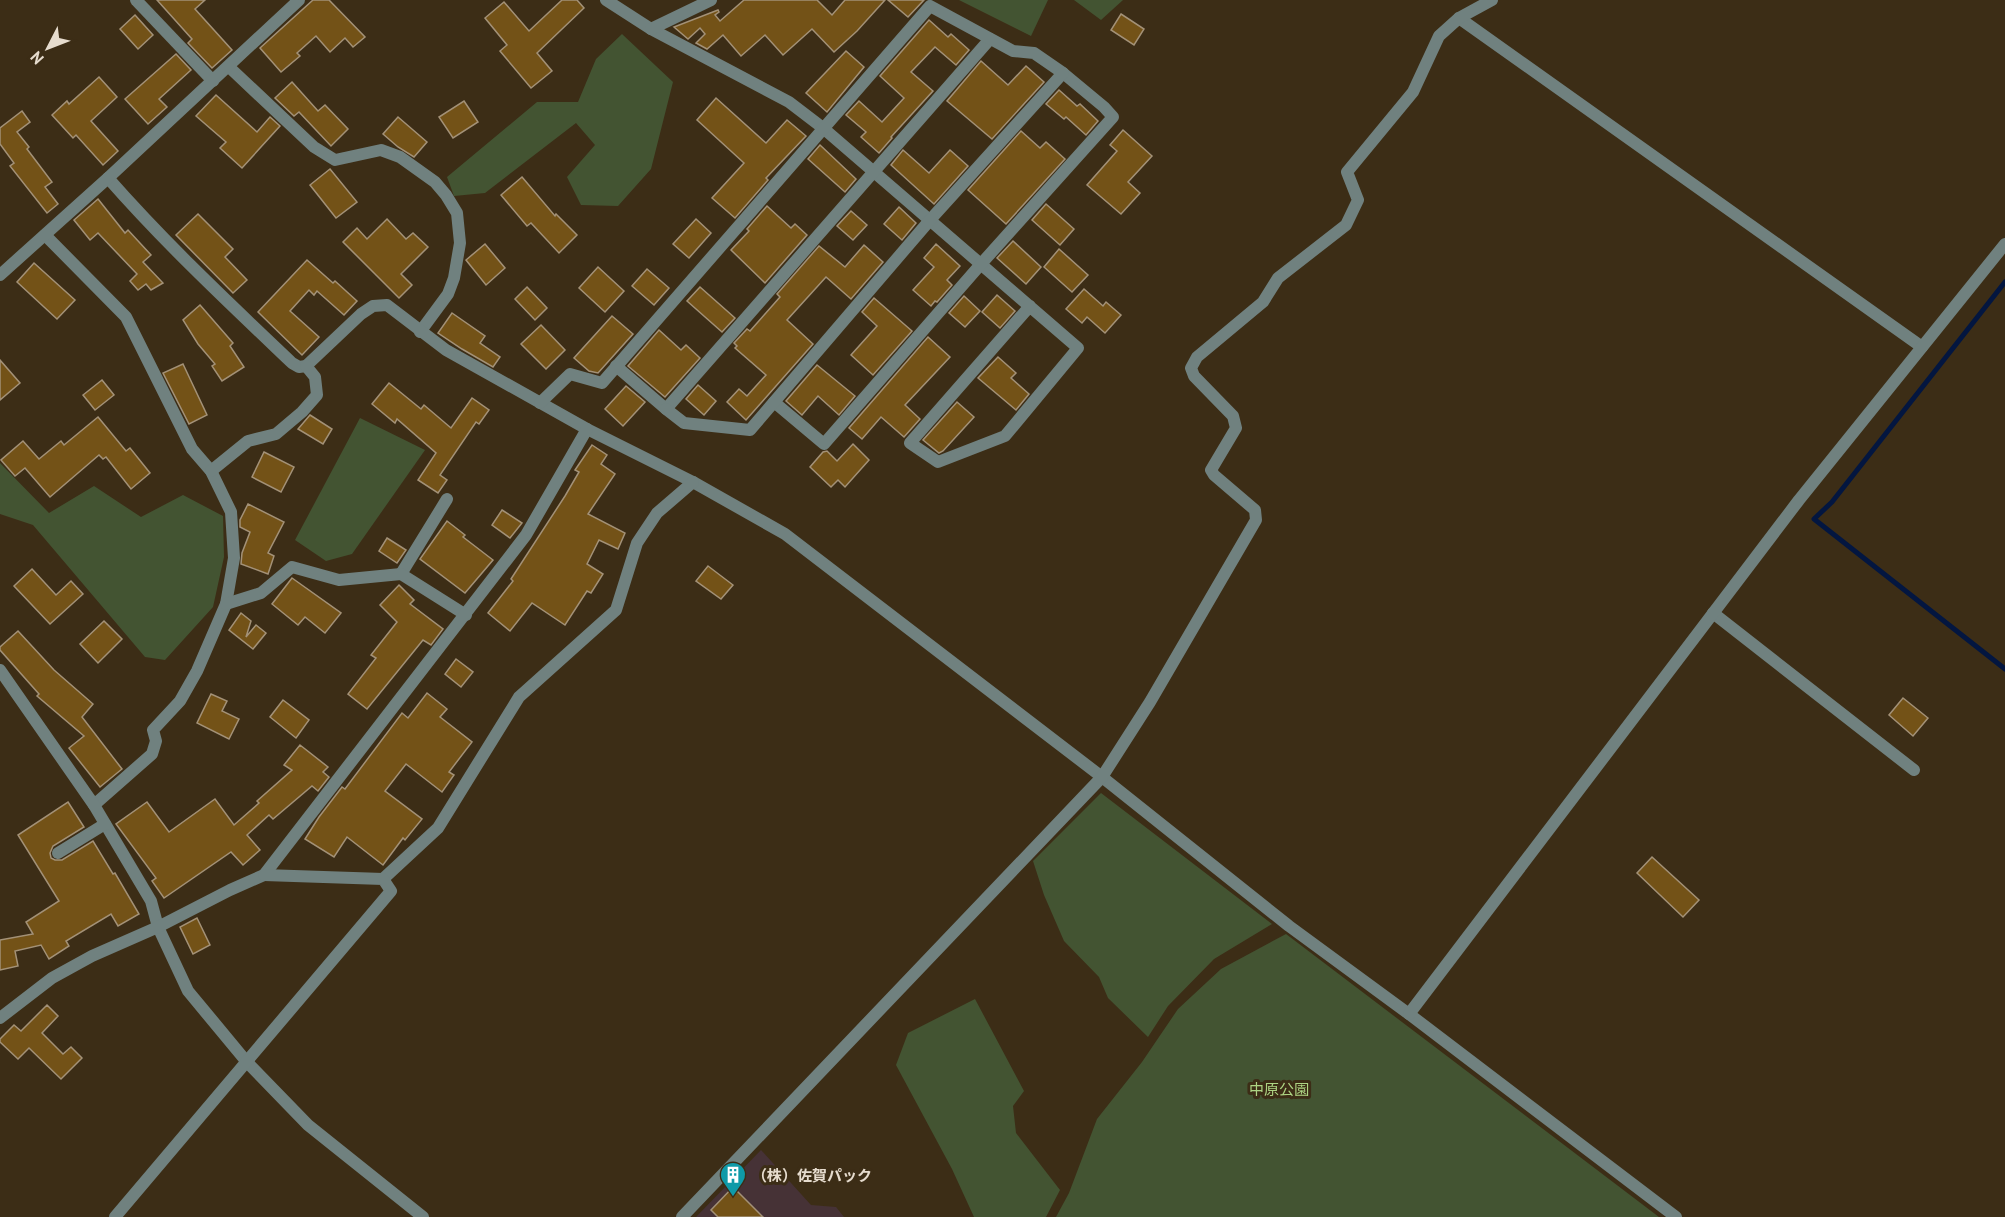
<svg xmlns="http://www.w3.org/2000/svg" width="2005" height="1217" font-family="'PT Sans','Noto Sans JP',sans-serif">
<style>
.industrial{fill:#463236}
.green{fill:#435432}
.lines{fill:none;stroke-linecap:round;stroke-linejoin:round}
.stream{stroke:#031640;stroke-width:5}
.building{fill:#735217;stroke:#a39177;stroke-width:1.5}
.street{stroke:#70817f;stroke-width:12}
.labels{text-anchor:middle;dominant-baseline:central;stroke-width:6;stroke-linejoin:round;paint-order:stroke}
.park-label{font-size:15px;fill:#add483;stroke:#3c2d16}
.poi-label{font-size:15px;font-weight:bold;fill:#e6dcce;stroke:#3c2d16;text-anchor:start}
</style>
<rect width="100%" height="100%" fill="#3c2d16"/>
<polygon class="industrial" points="761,1150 811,1205 836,1207 844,1217 696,1217"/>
<g class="green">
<polygon points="959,0 1048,0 1031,36"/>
<polygon points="1074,0 1123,0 1101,20"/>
<polygon points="622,34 673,82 651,169 618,206 581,205 567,177 595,145 576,123 485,193 454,196 447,177 537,102 578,102 596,59"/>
<polygon points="360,418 425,450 352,554 326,561 295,540"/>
<polygon points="0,463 49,513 94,486 141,517 183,495 223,516 224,557 213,607 165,660 145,657 33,525 0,514"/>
<polygon points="1101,793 1272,924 1214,959 1168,1006 1148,1037 1108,998 1099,977 1064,941 1044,895 1033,861"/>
<polygon points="1286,934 1659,1217 1056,1217 1069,1193 1097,1119 1142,1062 1178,1009 1221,969"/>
<polygon points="975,999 1024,1091 1013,1106 1016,1133 1060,1190 1046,1217 974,1217 952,1169 896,1065 908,1033"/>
</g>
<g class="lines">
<polyline class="stream" points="2005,282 1832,502 1814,519 2005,669"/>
</g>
<g class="building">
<polygon points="157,0 205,0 195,9 232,50 212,68 188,43 192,39"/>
<polygon points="313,0 329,0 365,37 353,47 345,38 330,52 316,36 297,53 300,56 281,72 260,48"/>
<polygon points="562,0 577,0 584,8 537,53 552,71 531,88 500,51 507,45 485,18 504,2 529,31"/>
<polygon points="744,0 817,0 832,15 845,0 885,0 857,31 834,52 812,29 783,55 765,35 741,56 723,35 707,49 696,43 705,34 700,28 688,39 674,27 718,10 719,12 715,15 720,21"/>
<polygon points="888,0 924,0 908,17"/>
<polygon points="1121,14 1144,29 1134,45 1111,30"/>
<polygon points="135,15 153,35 138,49 120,29"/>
<polygon points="929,20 948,37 951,34 969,50 956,65 935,47 911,72 933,91 891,137 892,138 879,153 861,137 866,132 846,115 859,101 882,122 904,98 880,76"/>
<polygon points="846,51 864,67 827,112 806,93"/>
<polygon points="176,54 191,70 159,99 167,107 148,124 125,99"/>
<polygon points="981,61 1008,85 1026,66 1044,82 992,139 947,101"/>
<polygon points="99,77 117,97 91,121 118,151 103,165 76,135 73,138 52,115 67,101 69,104"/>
<polygon points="292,82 318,111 325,105 348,129 331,146 299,112 294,116 275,98"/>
<polygon points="1059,90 1077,106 1080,104 1098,121 1086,135 1066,117 1064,119 1046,104"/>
<polygon points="216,95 257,132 270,117 280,126 242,168 220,148 226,142 196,116"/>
<polygon points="716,98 766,143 787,120 806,136 766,178 768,180 735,218 712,198 744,163 697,120"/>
<polygon points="464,101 478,122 453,138 439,117"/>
<polygon points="22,111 30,122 17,132 29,147 27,149 52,182 45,187 58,204 47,213 10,166 14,163 0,144 0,128"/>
<polygon points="398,117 427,142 414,157 398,147 383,134"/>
<polygon points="1123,130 1152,156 1128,182 1140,193 1121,214 1087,185 1117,151 1110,145"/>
<polygon points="1021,131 1040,148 1046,142 1065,159 1006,224 968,190"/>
<polygon points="820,145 856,179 845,192 808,159"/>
<polygon points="903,150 929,173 950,150 968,166 934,204 891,165"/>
<polygon points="330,169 357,202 336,218 310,185"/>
<polygon points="522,177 555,216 556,214 577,235 559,253 531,223 527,226 501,195"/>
<polygon points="98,199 125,233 128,230 151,255 143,262 163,283 151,290 146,284 138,290 130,281 137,274 98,233 90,240 74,220"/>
<polygon points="1046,204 1074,229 1060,245 1032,220"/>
<polygon points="767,206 791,228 795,224 807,235 765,283 731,250 749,231 747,229"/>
<polygon points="899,207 916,223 902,240 884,224"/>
<polygon points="851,211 867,225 853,240 837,226"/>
<polygon points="198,214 233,249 225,257 247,280 233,293 176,235"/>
<polygon points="387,219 406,239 413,233 428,247 401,274 412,285 399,298 343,242 357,228 367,239"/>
<polygon points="696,219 711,233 689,258 673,244"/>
<polygon points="1013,241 1041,267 1026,284 997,258"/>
<polygon points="485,244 505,268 486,285 466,260"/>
<polygon points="936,244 960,266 947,280 952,285 937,302 935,301 931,306 913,290 934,267 924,258"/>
<polygon points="864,245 883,262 851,299 826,277 787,320 813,344 746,420 727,402 739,389 747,396 766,375 735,348 737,346 734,343 747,329 750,331 780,297 777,294 819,246 845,267"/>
<polygon points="1059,249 1088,275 1072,292 1044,267"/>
<polygon points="307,260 333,283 335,281 357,301 344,315 317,291 314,295 309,290 290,311 319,337 302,355 258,312"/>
<polygon points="34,263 75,300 57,319 17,282"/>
<polygon points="598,267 624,291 605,312 579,288"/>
<polygon points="647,269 669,288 654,305 632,286"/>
<polygon points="527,287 547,308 535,320 515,299"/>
<polygon points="700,287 735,318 722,332 687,301"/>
<polygon points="1084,289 1103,306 1106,302 1121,315 1105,333 1087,317 1082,323 1066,309"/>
<polygon points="997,295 1015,311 1000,328 982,312"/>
<polygon points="964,296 980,311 965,327 949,313"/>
<polygon points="874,298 912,331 873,375 851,355 877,326 862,312"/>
<polygon points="200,305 233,343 230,346 244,367 222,381 212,366 215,364 198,344 183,320"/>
<polygon points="452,313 485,336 480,343 500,357 493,367 462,349 438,333"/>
<polygon points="612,316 633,334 598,373 589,371 574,358"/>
<polygon points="541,325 565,350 546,369 521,344"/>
<polygon points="659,330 681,350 686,345 700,358 665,397 628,366"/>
<polygon points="928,337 950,357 905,405 920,419 904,437 881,417 862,439 849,428"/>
<polygon points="998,357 1016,373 1011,378 1029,394 1016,410 978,378"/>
<polygon points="0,360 20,383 0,400"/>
<polygon points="183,364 207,415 189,424 163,373"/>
<polygon points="817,365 855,396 839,415 818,396 802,415 786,401"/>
<polygon points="102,380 114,395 95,410 83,395"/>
<polygon points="389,383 421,409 424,405 451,428 472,398 489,410 479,424 476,422 440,475 447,480 438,493 418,480 436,453 397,419 395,423 372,404"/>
<polygon points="698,385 716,401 704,415 686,399"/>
<polygon points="626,386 645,402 623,426 605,409"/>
<polygon points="957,402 974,417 943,451 939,453 923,440"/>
<polygon points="310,415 332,429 323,444 298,429"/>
<polygon points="98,417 126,451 130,448 150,473 131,489 106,457 103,459 99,455 50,497 25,468 15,476 1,460 23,441 39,459 61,441 64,445"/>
<polygon points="853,444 869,460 845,487 838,480 831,487 810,467 823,452 827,451 837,461"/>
<polygon points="592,445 607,455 601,464 615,474 588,514 625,533 618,549 599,540 587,564 603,574 591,593 587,591 565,625 532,603 510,631 488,613 513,581 511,579 565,496 579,472 575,470"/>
<polygon points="264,452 294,467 281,492 252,477"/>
<polygon points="248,504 284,522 268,553 274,556 268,574 241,564 242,553 250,532 240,527 240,520"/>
<polygon points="502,510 522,523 510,538 492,525"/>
<polygon points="447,521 465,535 463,537 493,560 465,593 420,559"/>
<polygon points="387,538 406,550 397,563 379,551"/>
<polygon points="708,566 733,585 721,599 696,581"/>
<polygon points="32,569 56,595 71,581 83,594 50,624 14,586"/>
<polygon points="292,578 341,613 325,633 305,617 298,625 272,604"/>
<polygon points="399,585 414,600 410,604 443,629 431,645 423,640 367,709 348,694 376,658 371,655 397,622 380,605"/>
<polygon points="241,613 251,621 246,637 256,625 266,633 253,649 229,630"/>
<polygon points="104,621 122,639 98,663 80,644"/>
<polygon points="18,631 54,670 93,704 82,717 122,769 100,787 69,748 84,736 37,696 39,694 0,650 0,647"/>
<polygon points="456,659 473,672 461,687 445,674"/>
<polygon points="427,693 447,709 440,717 472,742 449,772 454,775 442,792 406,764 385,791 422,819 405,840 403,838 383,865 347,837 334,857 305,839 319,817 342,787 345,789 402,713 408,718"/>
<polygon points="211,694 227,701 222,711 239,719 229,739 197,723"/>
<polygon points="1903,698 1928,718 1913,736 1889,715"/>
<polygon points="283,700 309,720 296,738 270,717"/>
<polygon points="300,745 328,767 323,772 329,777 318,791 312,786 273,819 269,815 247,835 260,850 243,865 231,852 164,898 152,881 156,878 116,824 147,802 169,832 215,799 234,825 259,803 257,801 292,770 284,765"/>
<polygon points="68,802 84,827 53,846 50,853 51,858 55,860 62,860 93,841 113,874 115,873 139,914 118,926 111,914 66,941 69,946 49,959 41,945 15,951 18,966 0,970 0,940 33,934 26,922 59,901 18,835"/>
<polygon points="1652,857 1699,900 1683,917 1637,873"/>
<polygon points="197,918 210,945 193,954 180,927"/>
<polygon points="47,1005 58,1016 42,1033 63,1054 71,1047 82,1058 61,1079 29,1048 18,1059 0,1042 0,1039 14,1025 21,1031"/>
<polygon points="733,1187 763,1217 718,1217 711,1210"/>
</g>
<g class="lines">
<g class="street">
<polyline points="136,0 213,81"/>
<polyline points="606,0 651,29 789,102 823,128 1078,348 1005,436 938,462 910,443 1030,306"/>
<polyline points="1459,18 1922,347"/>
<polyline points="651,29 711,0"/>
<polyline points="229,67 314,147 335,160 381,150 400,157 435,182 446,195 457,213 460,243 454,278 448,294 420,332"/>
<path d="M108,178C166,244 229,303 292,363L299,367L306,366L361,314L373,306L387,305L446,350L587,429L693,482L785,534L1102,777L1289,926L1409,1014L1676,1217"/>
<polyline points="45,235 126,317 192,449 211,471 231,512 234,558 226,604 197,671 180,701 153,730 156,741 152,754 94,805"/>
<polyline points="0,275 108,178 299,0"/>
<polyline points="616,366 666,409 990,39"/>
<polyline points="540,403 570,374 602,383 930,6 1013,51 1034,53 1063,73 1104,107 1113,117 981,264 824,444 774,402"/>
<polyline points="666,409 684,423 750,430 930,220 1063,73"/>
<polyline points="211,471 248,441 276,434 302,412 317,395 315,377 306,366"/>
<polyline points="401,574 447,499"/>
<polyline points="226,604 261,593 292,567 339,580 401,574 466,615"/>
<polyline points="1713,613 1914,770"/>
<polyline points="0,670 94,805 151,901 158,927 188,991 246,1061 308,1125 423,1217"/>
<polyline points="58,853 105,824"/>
<polyline points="383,879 438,828 519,697 616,610 637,543 657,513 693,482"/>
<polyline points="1409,1014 1799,500 2005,244"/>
<polyline points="0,1018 52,978 92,956 158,927 230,890 264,875 526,535 587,429"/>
<polyline points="115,1217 391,891 383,879 264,875"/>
<polyline points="682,1217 1102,777 1150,702 1256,520 1255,510 1214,475 1211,470 1236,428 1233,416 1194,376 1191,368 1197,357 1263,302 1278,278 1346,225 1358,200 1347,172 1413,92 1439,36 1459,18 1492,0"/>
</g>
</g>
<defs>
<symbol id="building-pin" viewBox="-11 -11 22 30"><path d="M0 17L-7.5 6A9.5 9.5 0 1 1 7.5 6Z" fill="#0f9aa8" stroke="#3c2d16"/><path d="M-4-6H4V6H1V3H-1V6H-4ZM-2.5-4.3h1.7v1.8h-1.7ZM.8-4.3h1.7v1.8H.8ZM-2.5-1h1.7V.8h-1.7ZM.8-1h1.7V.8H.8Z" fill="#fff"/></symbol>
</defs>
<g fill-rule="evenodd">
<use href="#building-pin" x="718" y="1160" width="30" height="40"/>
</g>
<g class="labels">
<g class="park-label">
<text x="1279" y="1089">中原公園</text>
</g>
<g class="poi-label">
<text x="752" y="1175">（株）佐賀パック</text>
</g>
</g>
<g transform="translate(48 48) rotate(228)" stroke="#3c2d16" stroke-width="4.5" paint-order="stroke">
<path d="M0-4.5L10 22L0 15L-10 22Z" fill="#e6dcce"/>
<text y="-9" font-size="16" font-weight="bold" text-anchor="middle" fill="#e6dcce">N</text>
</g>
</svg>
